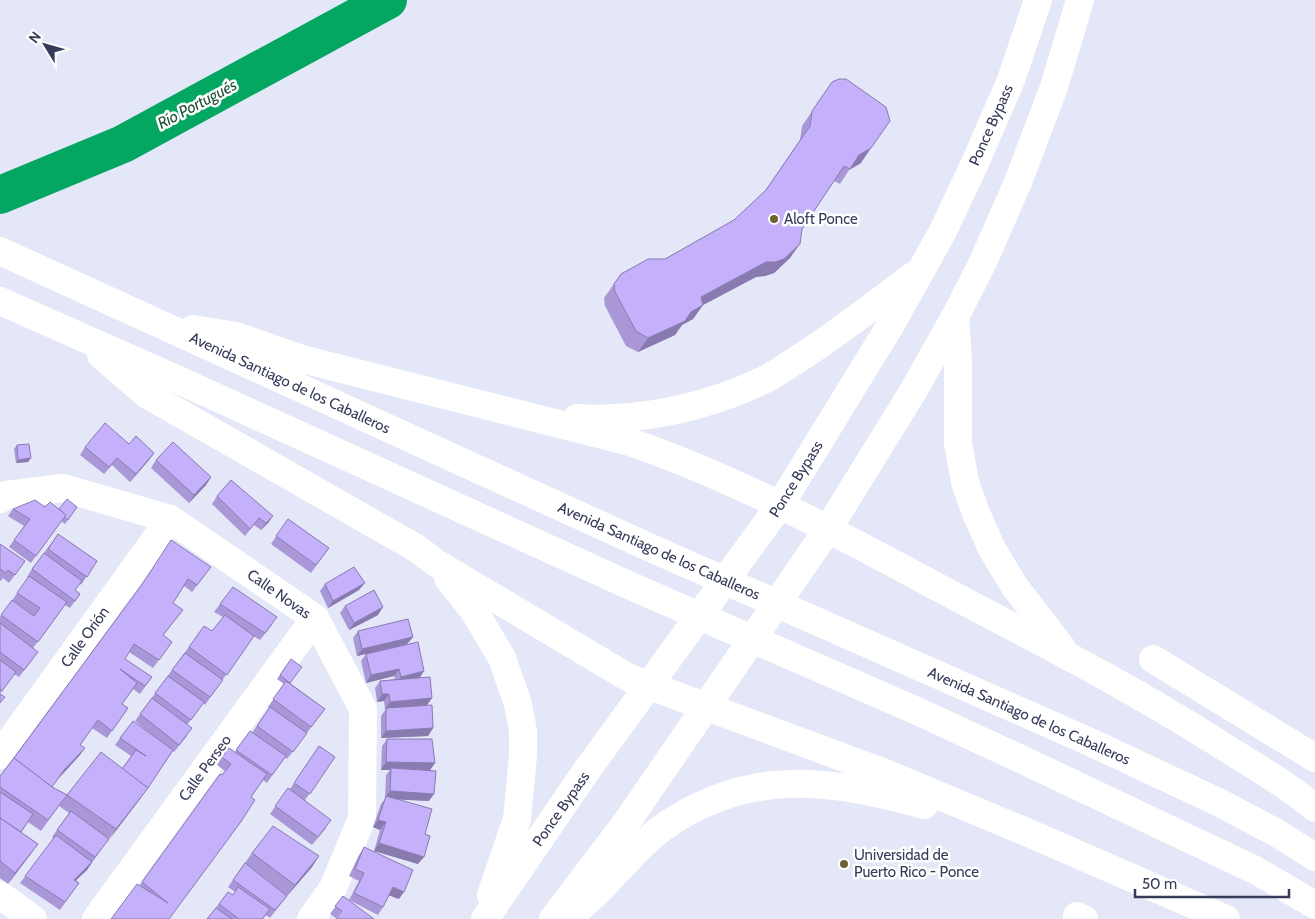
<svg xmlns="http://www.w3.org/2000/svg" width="1315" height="919" font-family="Cabin,sans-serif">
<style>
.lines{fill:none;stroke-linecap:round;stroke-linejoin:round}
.river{stroke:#04a762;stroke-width:38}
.minor{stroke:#fff;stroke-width:28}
.highway{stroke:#fff;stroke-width:28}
.wall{fill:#a997d8}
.shaded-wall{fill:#897bb0}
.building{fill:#c4b0fb;stroke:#897bb0}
.poi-dot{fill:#6e622f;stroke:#fff;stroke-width:2}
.labels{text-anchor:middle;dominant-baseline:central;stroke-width:5;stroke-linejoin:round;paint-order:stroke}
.street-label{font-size:15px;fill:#353b59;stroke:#fff}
.poi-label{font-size:15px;fill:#353b59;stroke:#fff;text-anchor:start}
.water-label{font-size:16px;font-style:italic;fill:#205337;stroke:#fff}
</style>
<rect width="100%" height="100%" fill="#e4e7f7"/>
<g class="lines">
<polyline class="river" points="0,195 123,144 388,0"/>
<g class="minor">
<polyline points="0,499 6,495 63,488 170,519 315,618 363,709 362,818 333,888 311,919"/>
<polyline points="1153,659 1315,758"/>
<polyline points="0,755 170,519"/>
<polyline points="0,895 33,919"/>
<polyline points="1077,916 1084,919"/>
<polyline points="96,919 315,618"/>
</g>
<g class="highway">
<polyline points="0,251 644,545 1090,742 1218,802 1277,833 1315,857"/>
<polyline points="0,301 172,377 624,583 917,711 1023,760 1255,870 1315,905"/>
<polyline points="955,317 958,362 958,443 965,482 976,513 992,549 1015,587 1062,648"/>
<path d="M193,329L236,336L302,359L630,442C752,484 865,549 979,609C1061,652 1143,695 1221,745C1253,765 1286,784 1315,808"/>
<polyline points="101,355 146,394 416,548 436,563 629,678 885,773 1038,837 1226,919"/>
<path d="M577,418C641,422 708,407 766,379C776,374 785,367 795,361C836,335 874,305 913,276"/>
<polyline points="448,578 474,611 502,658 518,704 523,731 523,756 517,819 491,895"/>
<path d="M572,915C583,904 595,895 605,884C624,865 641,843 662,828C749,767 828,779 924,805"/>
<polyline points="485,919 587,770 780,505 890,326 942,233 975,163 1011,80 1038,0"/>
<polyline points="553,919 626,823 828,529 912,393 955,317 983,262 1018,182 1054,87 1080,0"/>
</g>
</g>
<g class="wall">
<polygon points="832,82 861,163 849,170 840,184 834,181 802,229 790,258 774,273 765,276 756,277 703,305 693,319 682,325 675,335 638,352 626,346 605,306 604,298 621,274 665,259 734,220 765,191 800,140 802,126"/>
<polygon points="129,444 154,453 149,460 130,482 112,465 104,474 80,455 85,447"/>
<polygon points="17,445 31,458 28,462 16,463 14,449"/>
<polygon points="156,460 211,477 206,485 189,503 151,468"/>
<polygon points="217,496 273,516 268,523 261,530 254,525 245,536 212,504"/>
<polygon points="45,507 59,509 77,507 65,524 61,521 31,563 9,547 24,526 8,516 13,509"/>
<polygon points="288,519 329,548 311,573 271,544"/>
<polygon points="58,534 97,561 81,585 80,583 75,590 80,594 70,608 65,605 33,648 33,659 19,677 14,674 0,694 0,704 0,617 28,578 27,577 32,569"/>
<polygon points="0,544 25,561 9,583 3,578 1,581 0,580"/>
<polygon points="206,574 192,592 184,586 173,603 177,617 163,636 172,642 153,668 129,652 125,659 152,677 140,694 133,689 122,704 128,708 107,738 92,728 80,745 80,755 59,778 52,787 67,795 122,769 131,756 115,745 120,738 151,734 135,721 204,626 212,631 223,617 214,612 233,587 272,625 260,640 253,636 205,705 203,703 187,725 187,736 174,752 173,751 140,799 108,840 87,870 76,880 79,883 60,910 20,883 54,839 52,837 69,813 59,806 41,831 28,822 21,832 38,844 8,884 0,878 0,776 140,587"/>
<polygon points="325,584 359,590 328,608 320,591"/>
<polygon points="345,606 378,615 349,630 340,613"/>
<polygon points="358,631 413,637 407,644 420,678 432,698 427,705 433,728 428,736 381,738 381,716 386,709 385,709 384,701 377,702 375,688 380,681 395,679 394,676 366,683 361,661 366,654 357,656 353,638"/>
<polygon points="291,659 290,683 325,709 287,759 285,757 267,783 263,780 169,919 140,885 220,774 222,775 225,771 217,765 222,757 235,752 250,731 252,733 269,708 268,707 284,684 277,679"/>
<polygon points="387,739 435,763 430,770 429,801 398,799 425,834 418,864 374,851 380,830 373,827 381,804 385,799 386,775 390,770 381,770 382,746"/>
<polygon points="319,746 335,757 305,800 326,828 312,845 270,814 288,788 290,789"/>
<polygon points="364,847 399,899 389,895 383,907 378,915 349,900 336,918 330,914 343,896 349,900 359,881 349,876 359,855"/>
<polygon points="252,853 319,856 312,867 287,896 270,918 266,915 263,919 207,919 228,892 233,895 235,892 228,887"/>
</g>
<g class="shaded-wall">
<polygon points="871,148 861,163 849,170 859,155"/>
<polygon points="800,244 790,258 774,273 765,276 756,277 703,305 693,319 682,325 675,335 638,352 648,338 701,297"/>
<polygon points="154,453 149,460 130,482 136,474"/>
<polygon points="31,458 28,462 16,463 18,460"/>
<polygon points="211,477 206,485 189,503 194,495"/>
<polygon points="273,516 268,523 261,530 266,523"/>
<polygon points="365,583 359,590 328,608 333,601"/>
<polygon points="383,607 378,615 349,630 354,623"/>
<polygon points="413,637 407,644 357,656 362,649"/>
<polygon points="399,669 394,676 366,683 371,675"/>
<polygon points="424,671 419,679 396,684 401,677"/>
<polygon points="382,694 389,694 384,701 377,702"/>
<polygon points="432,698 427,705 385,709 390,702"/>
<polygon points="433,728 428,736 381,738 386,731"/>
<polygon points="85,748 80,755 59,778 64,770"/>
<polygon points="386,762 435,763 430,770 391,768 390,770 381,770"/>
<polygon points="148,788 140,799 109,840 116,829"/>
<polygon points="390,791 434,794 429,801 386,799 386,796 384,799"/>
<polygon points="378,820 386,822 380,830 373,827"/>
<polygon points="379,843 424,857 418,864 374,851"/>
<polygon points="38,844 30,855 8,884 15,873"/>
<polygon points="319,856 312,867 287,896 295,885"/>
<polygon points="92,862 87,870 69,887 74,880"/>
<polygon points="393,887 404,892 399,899 388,895"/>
</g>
<g class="building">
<polygon points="839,79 846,79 886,107 890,121 871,148 859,155 850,169 844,166 802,229 800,244 784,259 775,262 766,262 701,297 703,305 691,312 685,321 648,338 636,331 615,292 614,284 621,274 648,259 665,259 734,220 766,190 810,126 812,111 832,82"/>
<polygon points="105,423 129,444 136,436 154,453 136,474 117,458 109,467 85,447"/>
<polygon points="173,442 211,477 194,495 156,460"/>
<polygon points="29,444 31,458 18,460 17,445"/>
<polygon points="231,480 273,516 266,523 259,518 250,529 217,496"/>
<polygon points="67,499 77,507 68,520 64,517 66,515 59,509"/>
<polygon points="35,500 45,507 50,502 66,515 36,556 14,540 30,519 13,509"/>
<polygon points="288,519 329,548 316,565 276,536"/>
<polygon points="58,534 97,561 87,577 48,549"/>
<polygon points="171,540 211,567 197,585 188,579 173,603 183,610 163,635 172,642 159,660 134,644 125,659 152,677 145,686 120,669 137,683 122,704 128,708 112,731 98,720 80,745 85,748 64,770 52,787 14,758 143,583"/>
<polygon points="0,544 25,561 15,575 8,570 6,573 0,569"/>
<polygon points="44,553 82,581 75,590 80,594 75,601 32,569"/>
<polygon points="354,567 365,583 333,601 325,584"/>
<polygon points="29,576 67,602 38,642 1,615 12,600 34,616 40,608 17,593"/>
<polygon points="233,587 277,617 265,633 220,604"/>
<polygon points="374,590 383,607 354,623 345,606"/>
<polygon points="225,615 254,636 227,675 189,647 204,626 212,631"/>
<polygon points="408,619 413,637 362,649 358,631"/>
<polygon points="0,623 38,652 24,670 0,652"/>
<polygon points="418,642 424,671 401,677 399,669 371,675 366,654"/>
<polygon points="185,653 223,680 210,697 172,670"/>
<polygon points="291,659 302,667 290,683 280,675"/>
<polygon points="0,660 16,672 2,691 0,689"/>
<polygon points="168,676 204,702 191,720 155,693"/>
<polygon points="430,677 432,698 390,702 389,694 382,694 380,681"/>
<polygon points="286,681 325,709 311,727 273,699"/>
<polygon points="0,694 5,697 0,703"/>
<polygon points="152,698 192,728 179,745 140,714"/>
<polygon points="432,705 433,728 386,731 386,708"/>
<polygon points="270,707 307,733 293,752 257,726"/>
<polygon points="133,721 173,750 148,788 122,769 136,750 146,756 120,738"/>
<polygon points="250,731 286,756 272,775 236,750"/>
<polygon points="387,739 432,739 435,763 386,762"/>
<polygon points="319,746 335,757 310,794 294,783"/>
<polygon points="229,748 267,774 251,797 255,800 240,823 169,919 111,919 137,884 168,903 142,882 220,774 222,775 231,764 222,757"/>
<polygon points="101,752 148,788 116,829 67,795 48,820 0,787 0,776 14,758 52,787 67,795"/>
<polygon points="391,768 436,771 434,794 390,791"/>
<polygon points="288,788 331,820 318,837 275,806"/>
<polygon points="0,792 33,814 21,832 0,818"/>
<polygon points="386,796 432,809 425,834 430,836 424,857 379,843 386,822 378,820"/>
<polygon points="71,811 109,839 95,857 57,830"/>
<polygon points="0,818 38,844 15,873 0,861"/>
<polygon points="273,826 319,856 295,885 252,853"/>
<polygon points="56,835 92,862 74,880 79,883 65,902 25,876"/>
<polygon points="364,847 413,870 404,892 393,887 383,907 354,893 364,873 355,869"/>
<polygon points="245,863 287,896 275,910 233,880"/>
<polygon points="238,887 270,909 262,919 239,919 219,904 228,892 233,895"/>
<polygon points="343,896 374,919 336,919 342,911 335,906"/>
<polygon points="216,908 232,919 207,919"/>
</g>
<g class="poi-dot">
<circle cx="774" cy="219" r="5"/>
<circle cx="844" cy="864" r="5"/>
</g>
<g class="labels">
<g class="street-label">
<text transform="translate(991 125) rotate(-66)">Ponce Bypass</text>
<text transform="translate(290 383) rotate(25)">Avenida Santiago de los Caballeros</text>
<text transform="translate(796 479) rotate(-58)">Ponce Bypass</text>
<text transform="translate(659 551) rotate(24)">Avenida Santiago de los Caballeros</text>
<text transform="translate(279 594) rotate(35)">Calle Novas</text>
<text transform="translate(85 637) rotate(-54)">Calle Orión</text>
<text transform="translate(1029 716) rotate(24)">Avenida Santiago de los Caballeros</text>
<text transform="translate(205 768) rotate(-54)">Calle Perseo</text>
<text transform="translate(561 809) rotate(-55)">Ponce Bypass</text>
</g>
<g class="poi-label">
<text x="784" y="219">Aloft Ponce</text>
<text x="854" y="855">Universidad de<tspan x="854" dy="17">Puerto Rico - Ponce</tspan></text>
</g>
<g class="water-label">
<text transform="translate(197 104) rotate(-28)">Río Portugués</text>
</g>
</g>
<g transform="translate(45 45) rotate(307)" stroke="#ffffff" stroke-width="4" paint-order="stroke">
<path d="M0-4L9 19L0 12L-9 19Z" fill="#353b59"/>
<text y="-8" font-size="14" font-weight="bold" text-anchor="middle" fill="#353b59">N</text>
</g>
<path d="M1135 889v8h154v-8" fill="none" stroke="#353b59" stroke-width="2.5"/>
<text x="1142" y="889" font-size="15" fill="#353b59" stroke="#ffffff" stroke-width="4" paint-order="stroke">50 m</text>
</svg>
